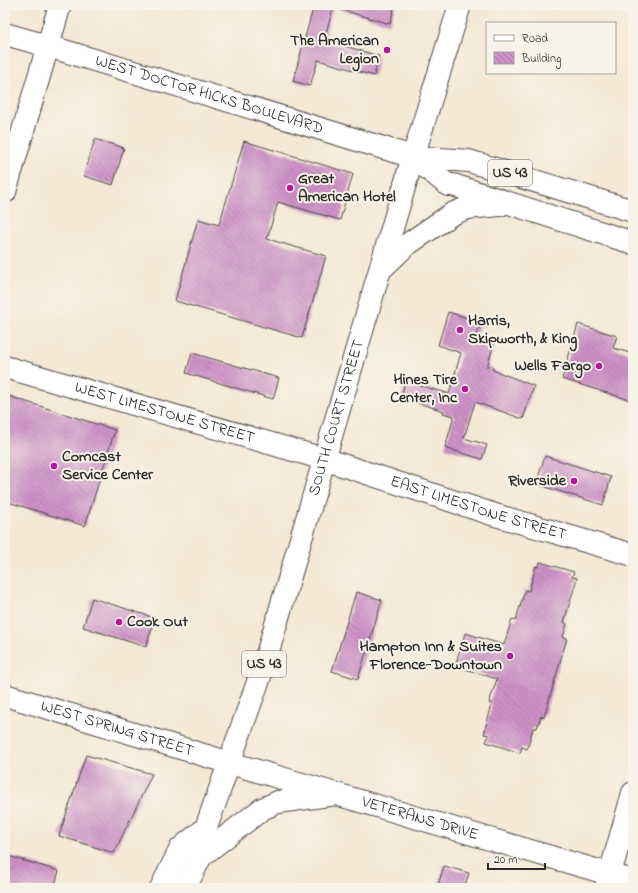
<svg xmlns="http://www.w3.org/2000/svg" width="638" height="893" font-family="'Indie Flower',sans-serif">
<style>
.building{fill:url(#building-back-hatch)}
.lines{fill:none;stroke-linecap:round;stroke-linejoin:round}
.minor-casing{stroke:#494744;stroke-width:24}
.major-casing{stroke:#494744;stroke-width:24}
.highway-casing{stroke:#494744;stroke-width:24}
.minor{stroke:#fff;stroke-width:22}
.major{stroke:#fff;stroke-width:22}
.highway{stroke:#fff;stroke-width:22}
.poi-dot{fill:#b5179e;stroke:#f7f3e8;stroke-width:1.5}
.labels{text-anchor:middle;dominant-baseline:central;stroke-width:4;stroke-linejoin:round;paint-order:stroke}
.shield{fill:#f7f3e8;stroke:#686764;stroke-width:1}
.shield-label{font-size:15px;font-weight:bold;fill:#2b2b2b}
.poi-label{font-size:16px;font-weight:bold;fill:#2b2b2b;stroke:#f7f3e8;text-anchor:end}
.street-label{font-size:16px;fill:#2b2b2b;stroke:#f7f3e8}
</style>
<defs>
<pattern id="building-back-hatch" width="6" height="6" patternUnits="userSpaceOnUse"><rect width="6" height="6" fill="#cd92c7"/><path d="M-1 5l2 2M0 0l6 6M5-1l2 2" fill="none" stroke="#a777a2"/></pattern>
</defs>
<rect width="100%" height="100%" fill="#f7f3e8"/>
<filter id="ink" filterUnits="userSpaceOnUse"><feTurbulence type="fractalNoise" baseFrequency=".025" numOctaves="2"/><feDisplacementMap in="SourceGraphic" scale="8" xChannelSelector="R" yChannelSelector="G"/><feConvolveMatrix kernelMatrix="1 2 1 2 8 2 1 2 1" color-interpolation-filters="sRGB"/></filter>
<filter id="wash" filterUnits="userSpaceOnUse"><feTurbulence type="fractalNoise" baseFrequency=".012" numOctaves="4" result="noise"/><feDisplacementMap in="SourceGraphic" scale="16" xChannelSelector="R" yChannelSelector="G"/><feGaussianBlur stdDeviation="0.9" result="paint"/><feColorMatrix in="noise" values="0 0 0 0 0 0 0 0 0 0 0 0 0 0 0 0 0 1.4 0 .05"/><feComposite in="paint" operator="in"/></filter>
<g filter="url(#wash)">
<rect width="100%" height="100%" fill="#f5e8d4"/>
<g id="blocks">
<g class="building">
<polygon points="314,5 334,5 324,40 379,56 374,76 318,60 310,86 293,81"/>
<polygon points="340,5 395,5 390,24 339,9"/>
<polygon points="95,139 124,148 113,185 84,176"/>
<polygon points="244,141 353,174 340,220 278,202 267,239 326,256 302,338 175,301 198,219 219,225"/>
<polygon points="448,312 481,322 476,338 494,344 487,367 493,368 493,370 534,386 523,419 475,402 464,438 487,445 482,459 445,448 454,416 443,413 444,411 401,398 405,381 449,394 461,353 438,345"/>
<polygon points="578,324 617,336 613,348 633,354 633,401 562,379"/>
<polygon points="192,353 279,378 273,399 186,373"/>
<polygon points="5,395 115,430 85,526 5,501"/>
<polygon points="545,456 611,477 603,505 536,484"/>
<polygon points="540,562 574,572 572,577 577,578 564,622 567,624 563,637 567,638 544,717 541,716 537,728 533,728 527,749 522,747 520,753 486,742 489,735 484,734 492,704 489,703 497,679 455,666 465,633 504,645 512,619 516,620 525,590 529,591 536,566 539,567"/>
<polygon points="356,592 382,600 358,679 332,671"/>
<polygon points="92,598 155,618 146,647 83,627"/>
<polygon points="86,755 152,774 114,853 59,836"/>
<polygon points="5,855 59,871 54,888 5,888"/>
<polygon points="444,866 469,873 464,888 437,888"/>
</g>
</g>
</g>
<g filter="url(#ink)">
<use href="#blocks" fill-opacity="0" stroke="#494744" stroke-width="1"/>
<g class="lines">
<defs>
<g id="minor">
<path id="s1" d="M5,34L48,46L413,157"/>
<path id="s2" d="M5,367L324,459L495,515L633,555"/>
<path id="s3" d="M5,695L230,763"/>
<polyline points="606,888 633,793"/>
</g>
<g id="major">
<polyline points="413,157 460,5"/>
<polyline points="5,192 60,5"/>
<path id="s4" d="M230,763L633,881"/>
</g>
<g id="highway">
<polyline points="413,157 448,185 453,185 633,243"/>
<polyline points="413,157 469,161 633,211"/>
<polyline points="381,269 405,246 452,214 467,208 500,205"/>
<polyline points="201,856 262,809 278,802 336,794"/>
<polyline points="161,888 181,848 206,828"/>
<path id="s5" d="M185,888L201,856L206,828L264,665L413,157"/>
</g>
</defs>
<use href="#minor" class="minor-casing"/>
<use href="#major" class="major-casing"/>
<use href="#highway" class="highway-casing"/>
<use href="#minor" class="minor"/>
<use href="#major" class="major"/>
<use href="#highway" class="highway"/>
</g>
</g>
<g class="poi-dot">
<circle cx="387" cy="50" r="4"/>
<circle cx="290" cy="188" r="4"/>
<circle cx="460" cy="330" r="4"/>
<circle cx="599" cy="366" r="4"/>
<circle cx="465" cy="389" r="4"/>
<circle cx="54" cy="466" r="4"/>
<circle cx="574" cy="481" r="4"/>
<circle cx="119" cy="622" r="4"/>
<circle cx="510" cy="656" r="4"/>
</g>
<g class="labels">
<g class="shield">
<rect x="488" y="160" width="44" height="26" rx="3"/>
<rect x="242" y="651" width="44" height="26" rx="3"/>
</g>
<g class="shield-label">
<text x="510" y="173">US 43</text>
<text x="264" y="664">US 43</text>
</g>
<g class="poi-label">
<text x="379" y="41">The American<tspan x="379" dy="18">Legion</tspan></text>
<text x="298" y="179" text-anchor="start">Great<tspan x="298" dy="18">American Hotel</tspan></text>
<text x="468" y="321" text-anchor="start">Harris,<tspan x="468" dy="18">Skipworth, &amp; King</tspan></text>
<text x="591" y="366">Wells Fargo</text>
<text x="457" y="380">Hines Tire<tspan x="457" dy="18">Center, Inc</tspan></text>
<text x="62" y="457" text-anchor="start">Comcast<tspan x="62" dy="18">Service Center</tspan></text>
<text x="566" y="481">Riverside</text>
<text x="127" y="622" text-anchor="start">Cook Out</text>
<text x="502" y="647">Hampton Inn &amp; Suites<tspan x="502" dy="18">Florence-Downtown</tspan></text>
</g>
<g class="street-label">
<text stroke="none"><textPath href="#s1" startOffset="213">WEST DOCTOR HICKS BOULEVARD</textPath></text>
<text stroke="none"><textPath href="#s2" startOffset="166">WEST LIMESTONE STREET</textPath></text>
<text stroke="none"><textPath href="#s5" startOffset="495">SOUTH COURT STREET</textPath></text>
<text stroke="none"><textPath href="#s2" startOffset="494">EAST LIMESTONE STREET</textPath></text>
<text stroke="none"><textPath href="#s3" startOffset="117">WEST SPRING STREET</textPath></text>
<text stroke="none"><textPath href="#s4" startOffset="198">VETERANS DRIVE</textPath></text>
</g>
</g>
<rect width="638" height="893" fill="none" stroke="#f7f3e8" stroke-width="20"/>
<rect x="486" y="22" width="130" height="52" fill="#f7f3e8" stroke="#a5a39c"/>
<rect x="494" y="35" width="20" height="6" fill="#ffffff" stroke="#a5a39c"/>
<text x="522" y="42" font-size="12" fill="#2b2b2b">Road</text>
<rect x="494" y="52" width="20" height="12" fill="url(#building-back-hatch)" stroke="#a5a39c"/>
<text x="522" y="62" font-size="12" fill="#2b2b2b">Building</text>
<path d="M488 863v6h57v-6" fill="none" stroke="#2b2b2b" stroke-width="2"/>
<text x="494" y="863" font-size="12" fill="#2b2b2b" stroke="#f7f3e8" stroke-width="3" paint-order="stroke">20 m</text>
</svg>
